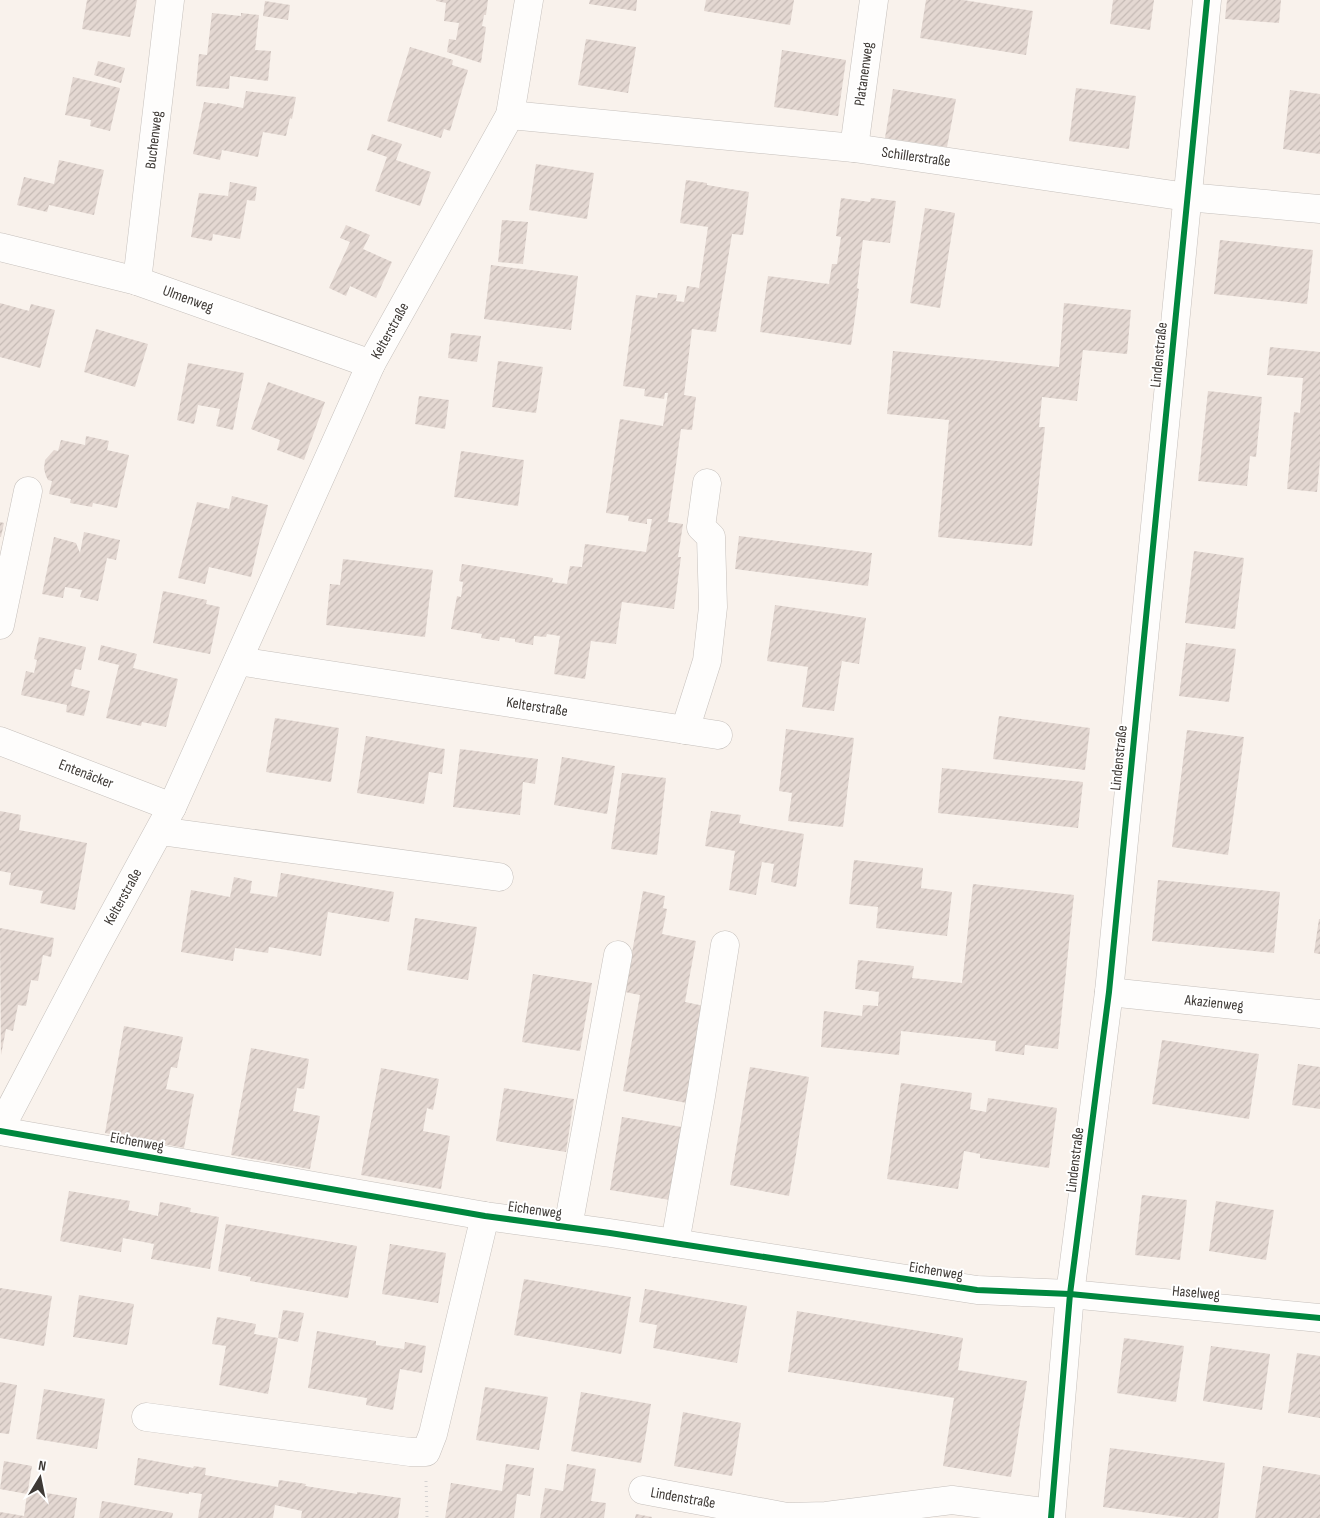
<svg xmlns="http://www.w3.org/2000/svg" width="1320" height="1518" font-family="'Sofia Sans Condensed',sans-serif">
<style>
.building{fill:url(#building-hatch)}
.lines{fill:none;stroke-linecap:round;stroke-linejoin:round}
.minor-casing{stroke:#c6c0bc;stroke-width:29}
.path{stroke:#d5d3d2;stroke-width:3;stroke-dasharray:1 4;stroke-linecap:butt}
.minor{stroke:#fefdfc;stroke-width:28}
.cycleway-casing{stroke:#fff;stroke-width:9}
.cycleway{stroke:#00873e;stroke-width:6}
.labels{text-anchor:middle;dominant-baseline:central;stroke-width:4;stroke-linejoin:round;paint-order:stroke}
.street-label{font-size:15px;fill:#3e3935;stroke:#fff}
</style>
<defs>
<pattern id="building-hatch" width="6" height="6" patternUnits="userSpaceOnUse" patternTransform="scale(1.25)"><rect width="6" height="6" fill="#e4d8d2"/><path d="M-1 1l2-2M0 6l6-6M5 7l2-2" fill="none" stroke="#c5bab5"/></pattern>
</defs>
<rect width="100%" height="100%" fill="#f9f2ec"/>
<g class="building">
<polygon points="87,0 137,0 130,37 82,29"/>
<polygon points="436,0 488,0 486,15 484,15 482,26 486,27 481,63 447,52 449,39 456,40 459,23 444,21 446,3 436,1"/>
<polygon points="590,0 637,0 636,11 589,4"/>
<polygon points="706,0 794,0 790,25 704,11"/>
<polygon points="926,0 963,0 1033,11 1026,55 920,38"/>
<polygon points="1113,0 1154,0 1150,30 1110,24"/>
<polygon points="1227,0 1281,0 1279,23 1225,19"/>
<polygon points="265,1 290,5 288,20 263,16"/>
<polygon points="212,13 241,16 241,13 259,15 255,50 271,51 268,81 230,76 229,89 196,86 199,54 207,55"/>
<polygon points="586,39 636,47 628,93 578,85"/>
<polygon points="410,47 453,60 452,65 468,70 450,131 444,129 441,138 387,121"/>
<polygon points="782,50 846,60 838,116 774,107"/>
<polygon points="98,61 125,68 121,83 94,75"/>
<polygon points="73,77 120,88 110,131 90,126 91,120 65,115"/>
<polygon points="1076,88 1136,96 1129,149 1069,141"/>
<polygon points="893,89 956,99 947,147 885,138"/>
<polygon points="1290,90 1320,94 1320,154 1283,149"/>
<polygon points="246,91 296,97 292,119 290,118 286,136 263,132 258,157 222,150 220,160 193,154 204,102 217,104 217,103 243,108"/>
<polygon points="372,134 402,144 396,160 431,172 420,206 375,191 387,157 367,150"/>
<polygon points="59,160 104,170 94,215 49,205 47,212 17,205 24,177 54,184"/>
<polygon points="536,164 594,173 587,219 529,210"/>
<polygon points="686,180 707,183 707,185 749,192 743,235 732,234 716,332 692,329 684,395 696,397 692,430 681,429 668,522 683,524 678,557 681,557 674,609 622,602 616,644 591,641 585,679 554,674 560,636 547,634 546,637 534,636 533,645 515,642 515,639 500,637 499,641 481,638 482,634 451,629 457,596 461,597 463,582 459,581 462,564 553,578 552,582 567,584 570,566 582,567 585,544 646,552 652,519 647,519 647,524 628,521 629,516 606,513 620,419 663,426 668,393 665,393 664,399 644,396 645,389 623,386 636,295 657,298 658,293 677,295 676,301 684,302 687,286 699,288 708,227 680,223"/>
<polygon points="230,182 257,187 255,201 247,200 240,239 213,234 212,241 191,237 199,193 228,196"/>
<polygon points="841,198 870,202 871,198 896,201 890,243 863,240 857,288 859,289 851,345 760,332 768,276 829,284 832,264 837,264 841,237 836,236"/>
<polygon points="925,208 955,213 940,308 910,303"/>
<polygon points="502,220 528,222 523,264 498,262"/>
<polygon points="346,225 370,235 363,249 392,262 376,298 350,286 346,296 329,288 350,242 340,238"/>
<polygon points="1220,240 1313,250 1307,304 1214,294"/>
<polygon points="491,265 578,276 571,330 484,319"/>
<polygon points="0,303 29,311 31,304 55,310 40,368 0,357"/>
<polygon points="1064,303 1131,310 1127,354 1083,350 1077,401 1042,397 1039,427 1045,427 1032,546 938,537 949,420 887,414 893,351 1059,367"/>
<polygon points="96,329 148,344 135,387 84,372"/>
<polygon points="451,333 481,336 477,362 448,358"/>
<polygon points="1270,347 1320,352 1320,460 1317,492 1287,489 1294,412 1300,413 1303,378 1267,375"/>
<polygon points="498,361 543,367 536,413 492,407"/>
<polygon points="188,363 244,373 233,430 216,426 220,409 198,405 194,424 177,420"/>
<polygon points="268,382 325,402 304,460 277,450 280,440 251,429"/>
<polygon points="1208,391 1262,397 1256,457 1250,456 1247,486 1198,481"/>
<polygon points="419,396 449,400 445,429 415,424"/>
<polygon points="86,436 109,441 107,450 129,455 117,508 93,503 92,507 70,503 71,499 49,494 52,481 48,480 46,476 44,469 45,460 54,450 58,451 61,440 85,445"/>
<polygon points="461,451 524,460 518,506 454,497"/>
<polygon points="232,496 268,505 251,577 209,567 205,584 178,578 197,502 229,509"/>
<polygon points="0,522 4,523 1,537 0,537"/>
<polygon points="84,532 120,540 116,560 107,558 98,601 80,597 82,590 65,587 63,598 42,594 54,537 76,543 80,553"/>
<polygon points="739,536 872,553 868,586 735,569"/>
<polygon points="1194,551 1244,558 1235,629 1185,623"/>
<polygon points="343,559 433,570 425,637 326,625 330,584 340,585"/>
<polygon points="163,591 207,600 206,604 220,607 210,654 153,643"/>
<polygon points="775,605 866,618 859,664 842,661 834,711 802,707 808,667 767,661"/>
<polygon points="39,637 86,647 81,670 75,669 71,686 90,691 84,716 66,712 67,705 21,695 26,671 34,673 37,660 34,659"/>
<polygon points="1186,643 1236,649 1229,702 1179,696"/>
<polygon points="101,645 137,654 133,668 178,679 166,727 142,722 141,726 106,718 119,665 98,660"/>
<polygon points="999,716 1090,728 1085,770 993,759"/>
<polygon points="275,718 339,728 331,782 266,772"/>
<polygon points="786,729 854,738 843,827 788,821 792,793 779,791"/>
<polygon points="1187,730 1244,737 1228,855 1172,847"/>
<polygon points="366,736 445,749 442,774 429,772 424,804 357,793"/>
<polygon points="460,749 538,759 535,784 523,782 520,815 453,807"/>
<polygon points="562,757 615,766 607,814 554,805"/>
<polygon points="942,768 1083,782 1078,828 938,813"/>
<polygon points="622,773 666,778 657,855 611,849"/>
<polygon points="0,811 21,815 19,830 87,843 75,910 40,903 43,891 9,885 11,873 0,871"/>
<polygon points="711,811 741,815 739,823 804,834 796,887 771,882 774,864 762,862 756,895 729,890 735,851 705,846"/>
<polygon points="854,860 923,868 921,888 952,892 947,936 876,928 878,907 849,904"/>
<polygon points="281,873 394,892 389,922 328,912 321,956 269,947 268,953 235,948 233,961 181,952 191,890 230,897 234,877 252,881 250,893 277,897"/>
<polygon points="1158,880 1280,892 1274,953 1152,941"/>
<polygon points="973,884 1074,895 1058,1049 1025,1045 1024,1055 995,1051 996,1041 901,1031 899,1055 821,1047 824,1011 862,1016 863,1005 878,1006 879,992 855,989 858,960 914,966 912,978 962,983"/>
<polygon points="643,891 665,896 663,908 667,909 662,934 696,941 685,1002 709,1007 692,1104 623,1091 640,995 625,992"/>
<polygon points="415,918 477,927 468,980 407,970"/>
<polygon points="1319,919 1320,919 1320,954 1314,953"/>
<polygon points="0,928 54,938 51,957 43,955 38,981 31,980 26,1006 18,1005 13,1031 6,1029 1,1055"/>
<polygon points="533,974 592,983 580,1051 522,1042"/>
<polygon points="124,1026 183,1037 177,1068 171,1067 166,1089 194,1094 184,1148 105,1133"/>
<polygon points="1162,1040 1259,1054 1249,1119 1152,1104"/>
<polygon points="251,1048 309,1059 304,1089 297,1088 293,1111 320,1116 310,1169 231,1155"/>
<polygon points="1298,1064 1320,1067 1320,1109 1292,1105"/>
<polygon points="750,1067 809,1077 789,1196 730,1185"/>
<polygon points="381,1068 439,1079 433,1110 427,1108 423,1131 450,1136 441,1189 361,1175"/>
<polygon points="901,1083 972,1093 970,1109 986,1112 988,1098 1057,1108 1049,1168 980,1158 980,1154 964,1151 958,1189 887,1179"/>
<polygon points="504,1088 574,1099 566,1152 496,1141"/>
<polygon points="622,1117 682,1127 670,1200 610,1190"/>
<polygon points="69,1191 130,1201 128,1210 158,1216 160,1202 191,1208 190,1212 219,1217 210,1269 151,1259 154,1244 123,1238 121,1252 60,1241"/>
<polygon points="1142,1195 1187,1200 1180,1260 1135,1255"/>
<polygon points="1216,1201 1274,1210 1266,1260 1209,1251"/>
<polygon points="226,1224 357,1246 348,1298 250,1281 251,1277 218,1271"/>
<polygon points="390,1244 446,1253 438,1303 382,1294"/>
<polygon points="524,1279 631,1297 621,1354 514,1335"/>
<polygon points="0,1288 52,1296 44,1346 0,1338"/>
<polygon points="645,1289 747,1306 737,1363 653,1348 657,1325 639,1322"/>
<polygon points="79,1295 134,1304 127,1345 73,1337"/>
<polygon points="283,1310 304,1313 298,1342 278,1338"/>
<polygon points="797,1311 963,1338 958,1370 1027,1381 1011,1477 943,1466 954,1398 788,1372"/>
<polygon points="217,1317 256,1324 254,1334 278,1338 268,1394 219,1385 226,1346 212,1344"/>
<polygon points="317,1331 376,1341 376,1345 404,1349 405,1342 426,1346 422,1373 400,1369 393,1410 366,1405 367,1398 308,1388"/>
<polygon points="1124,1338 1184,1346 1176,1402 1117,1393"/>
<polygon points="1211,1346 1270,1354 1262,1410 1203,1401"/>
<polygon points="1297,1353 1320,1356 1320,1418 1288,1413"/>
<polygon points="0,1382 17,1385 9,1434 0,1433"/>
<polygon points="485,1387 548,1397 539,1450 476,1440"/>
<polygon points="44,1389 105,1399 97,1449 36,1439"/>
<polygon points="581,1392 651,1404 641,1463 571,1451"/>
<polygon points="683,1412 741,1423 732,1476 674,1466"/>
<polygon points="1110,1448 1225,1463 1218,1518 1187,1518 1103,1507"/>
<polygon points="138,1458 193,1468 194,1466 206,1468 205,1475 278,1487 279,1480 306,1484 305,1486 357,1494 357,1492 401,1498 398,1518 301,1518 302,1511 275,1505 273,1518 198,1518 202,1494 189,1492 189,1494 134,1485"/>
<polygon points="4,1461 32,1466 28,1490 77,1498 74,1518 0,1518 0,1512 24,1516 27,1494 0,1489"/>
<polygon points="506,1464 534,1468 530,1496 517,1494 514,1518 445,1518 451,1483 502,1491"/>
<polygon points="567,1464 596,1469 591,1501 606,1503 604,1518 540,1518 545,1488 563,1491"/>
<polygon points="1263,1466 1320,1475 1320,1518 1255,1518"/>
<polygon points="102,1501 173,1513 172,1518 99,1518"/>
<polygon points="636,1514 652,1517 652,1518 635,1518"/>
</g>
<g class="lines">
<defs>
<g id="minor">
<polyline points="510,115 854,148 1187,197 1320,209"/>
<polyline points="854,148 874,0"/>
<polyline points="0,247 137,281 371,364"/>
<polyline points="137,281 170,0"/>
<polyline points="0,625 28,491"/>
<polyline points="238,661 718,735"/>
<polyline points="685,730 707,661 713,607 711,537 701,527 707,483"/>
<polyline points="0,741 172,807"/>
<polyline points="160,831 499,877"/>
<polyline points="1109,992 1320,1014"/>
<polyline points="0,1129 94,950 172,807 371,364 510,115 529,0"/>
<polyline points="0,1131 485,1216 610,1233 977,1290 1070,1294 1320,1318"/>
<polyline points="568,1227 618,955"/>
<polyline points="675,1243 701,1096 725,945"/>
<polyline points="146,1417 410,1452 426,1452 433,1434 485,1216"/>
<polyline points="643,1490 787,1517 826,1516 952,1500 1051,1513"/>
<polyline points="1051,1518 1070,1294 1109,992 1207,0"/>
</g>
</defs>
<use href="#minor" class="minor-casing"/>
<polyline class="path" points="426,1481 427,1518"/>
<use href="#minor" class="minor"/>
<defs>
<g id="cycleway">
<polyline points="0,1131 485,1216 610,1233 977,1290 1070,1294 1320,1318"/>
<polyline points="1051,1518 1070,1294 1109,992 1207,0"/>
</g>
</defs>
<use href="#cycleway" class="cycleway-casing"/>
<use href="#cycleway" class="cycleway"/>
</g>
<g class="labels">
<g class="street-label">
<text transform="translate(864 74) rotate(-82)">Platanenweg</text>
<text transform="translate(154 140) rotate(-83)">Buchenweg</text>
<text transform="translate(916 157) rotate(8)">Schillerstraße</text>
<text transform="translate(188 299) rotate(20)">Ulmenweg</text>
<text transform="translate(390 331) rotate(-61)">Kelterstraße</text>
<text transform="translate(1159 355) rotate(-84)">Lindenstraße</text>
<text transform="translate(537 707) rotate(9)">Kelterstraße</text>
<text transform="translate(1119 758) rotate(-84)">Lindenstraße</text>
<text transform="translate(86 774) rotate(21)">Entenäcker</text>
<text transform="translate(123 897) rotate(-61)">Kelterstraße</text>
<text transform="translate(1214 1003) rotate(6)">Akazienweg</text>
<text transform="translate(137 1142) rotate(10)">Eichenweg</text>
<text transform="translate(1075 1160) rotate(-83)">Lindenstraße</text>
<text transform="translate(535 1210) rotate(8)">Eichenweg</text>
<text transform="translate(936 1271) rotate(9)">Eichenweg</text>
<text transform="translate(1196 1293) rotate(5)">Haselweg</text>
<text transform="translate(683 1498) rotate(10)">Lindenstraße</text>
</g>
</g>
<g transform="translate(40 1478) rotate(10)" stroke="#ffffff" stroke-width="4" paint-order="stroke">
<path d="M0-4L9 19L0 12L-9 19Z" fill="#3e3935"/>
<text y="-8" font-size="14" font-weight="bold" text-anchor="middle" fill="#3e3935">N</text>
</g>
</svg>
